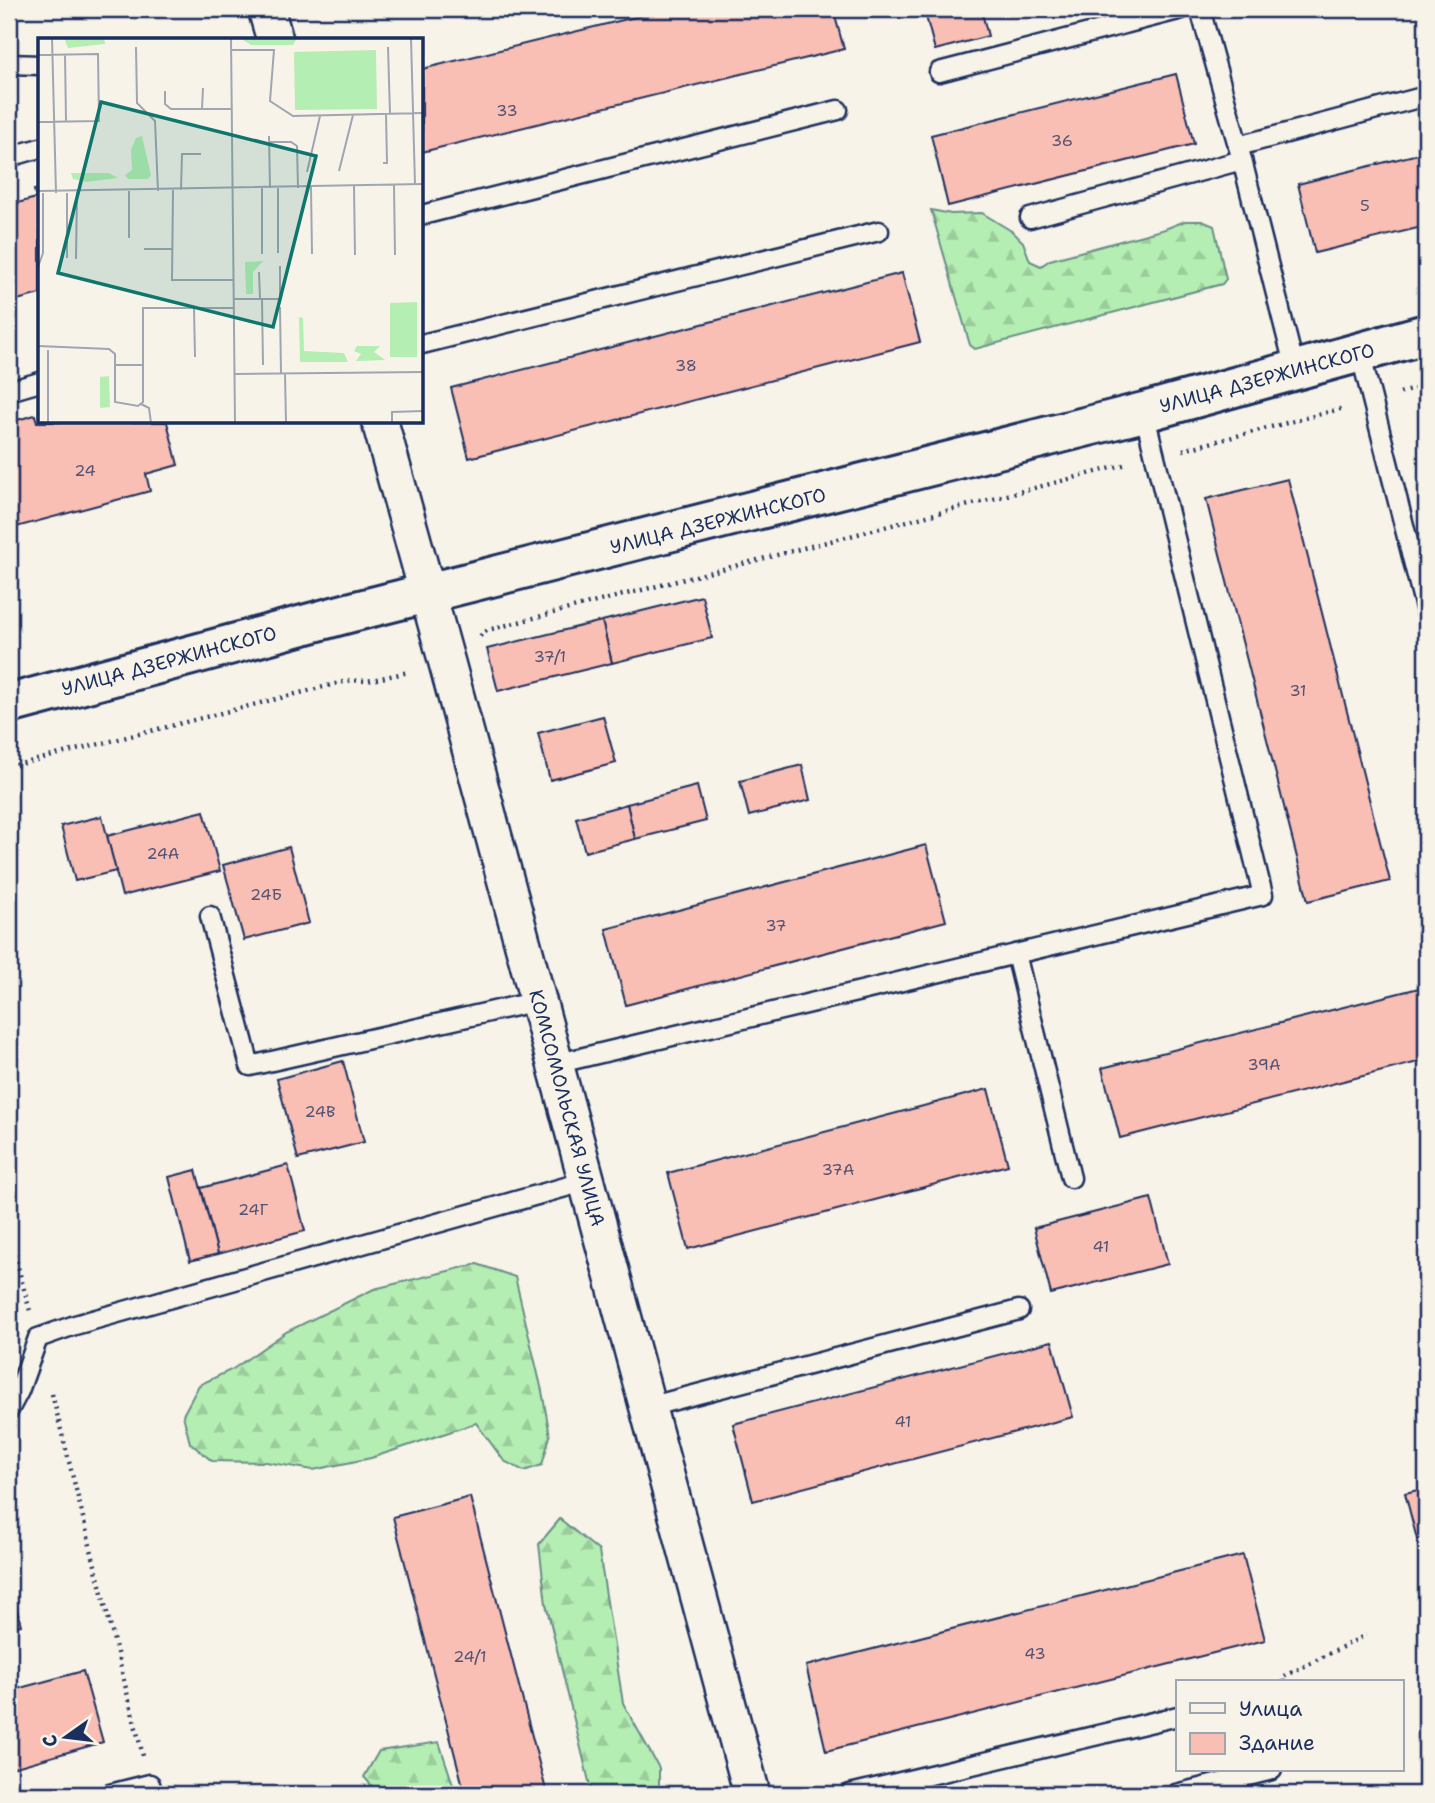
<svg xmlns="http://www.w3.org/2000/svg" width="1435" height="1803" font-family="'Shantell Sans',sans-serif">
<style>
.forest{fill:url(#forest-firs);stroke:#688e88;stroke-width:2}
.building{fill:#f9beb4;stroke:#1b2f5e;stroke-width:2}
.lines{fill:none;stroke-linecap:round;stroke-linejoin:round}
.service-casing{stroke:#1b2f5e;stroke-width:23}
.minor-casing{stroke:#1b2f5e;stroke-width:40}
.tertiary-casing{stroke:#1b2f5e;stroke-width:44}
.path{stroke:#1b2f5e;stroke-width:4.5;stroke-dasharray:2 5;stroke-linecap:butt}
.service{stroke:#f7f3e8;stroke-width:18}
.minor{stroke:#f7f3e8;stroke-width:35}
.tertiary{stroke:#f7f3e8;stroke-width:38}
.labels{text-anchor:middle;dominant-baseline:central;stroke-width:5;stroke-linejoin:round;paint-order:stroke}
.number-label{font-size:16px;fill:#525374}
.street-label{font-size:19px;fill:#1b2f5e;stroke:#f7f3e8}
.inset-road{fill:none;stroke:#9fa5b1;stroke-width:2}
.view{fill:#0f766e;fill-opacity:0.15;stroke:#0f766e;stroke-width:3.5}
.inset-edge{fill:none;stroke:#1b2f5e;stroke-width:3.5}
</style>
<defs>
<pattern id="forest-firs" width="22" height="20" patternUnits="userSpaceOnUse" patternTransform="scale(1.75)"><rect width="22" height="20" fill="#b5eeb2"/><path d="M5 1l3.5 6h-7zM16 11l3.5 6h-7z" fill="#9bcc9c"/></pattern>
</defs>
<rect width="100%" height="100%" fill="#f7f3e8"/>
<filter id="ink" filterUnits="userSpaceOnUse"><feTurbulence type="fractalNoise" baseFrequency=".0143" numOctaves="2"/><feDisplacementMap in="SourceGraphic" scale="14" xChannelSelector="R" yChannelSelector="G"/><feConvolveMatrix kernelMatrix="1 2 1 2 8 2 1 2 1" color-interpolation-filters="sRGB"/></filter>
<g filter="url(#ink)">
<g class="forest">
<polygon points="931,210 951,214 982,213 1013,232 1023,242 1030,261 1041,266 1050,260 1165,229 1185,221 1202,221 1214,226 1226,279 1222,284 975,349 970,345"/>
<polygon points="477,1264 515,1277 542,1391 550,1436 542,1465 524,1471 504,1461 476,1423 371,1458 313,1470 266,1462 212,1461 190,1443 183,1415 199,1385 233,1369 286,1332 374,1289"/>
<polygon points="560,1519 599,1551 623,1703 659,1768 659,1794 592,1794 546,1604 539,1544"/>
<polygon points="439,1742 456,1794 379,1794 364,1777 379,1751"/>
</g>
<g class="building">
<polygon points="668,9 833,9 844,49 422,152 422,69"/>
<polygon points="924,9 981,9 988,36 935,50"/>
<polygon points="1176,74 1194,144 948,206 931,135"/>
<polygon points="1426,152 1426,226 1315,253 1298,184"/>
<polygon points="40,189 40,294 17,300 9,268 9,214 16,212 14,204 36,198 34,190"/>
<polygon points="902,273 920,342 469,458 451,388"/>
<polygon points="14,410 17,420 35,415 37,422 167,422 178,465 146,474 150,491 9,529 9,412"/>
<polygon points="1288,479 1390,881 1308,901 1206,499"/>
<polygon points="702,596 712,638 612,663 602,621"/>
<polygon points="602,621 612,663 498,691 487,649"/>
<polygon points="603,716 616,763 550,780 538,733"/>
<polygon points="802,765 810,800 749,816 740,781"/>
<polygon points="697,786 706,821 635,839 627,804"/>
<polygon points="627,804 635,839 585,852 576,818"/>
<polygon points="204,811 220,871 122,896 107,836"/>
<polygon points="102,816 116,871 75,881 61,826"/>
<polygon points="926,845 946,921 626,1005 606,929"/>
<polygon points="289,847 309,923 244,940 223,865"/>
<polygon points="1419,988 1426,1014 1426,1060 1120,1138 1102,1068"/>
<polygon points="343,1061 364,1142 298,1159 277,1079"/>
<polygon points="988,1089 1008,1165 688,1249 668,1173"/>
<polygon points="288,1165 305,1231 218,1254 201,1188"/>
<polygon points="196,1170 218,1254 190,1261 169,1177"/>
<polygon points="1151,1198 1168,1264 1051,1294 1034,1228"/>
<polygon points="1052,1341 1073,1417 753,1501 733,1424"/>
<polygon points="1426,1488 1426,1574 1405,1493"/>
<polygon points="470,1497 547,1794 465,1794 393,1517"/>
<polygon points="1243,1555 1265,1640 826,1751 806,1666"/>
<polygon points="12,1591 21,1625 9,1628 9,1592"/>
<polygon points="83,1671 103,1742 9,1769 9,1691"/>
</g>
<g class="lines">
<defs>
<g id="service">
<polyline points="1200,9 1242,160 1295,369"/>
<polyline points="9,64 40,65"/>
<polyline points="939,72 1182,9"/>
<polyline points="1238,146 1426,96"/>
<polyline points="9,157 40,148"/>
<polyline points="422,215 838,110"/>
<polyline points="1030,218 1242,160"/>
<polyline points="422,344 879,231"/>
<polyline points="1360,352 1426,612"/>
<polyline points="9,391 40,382"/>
<polyline points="210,916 250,1066 538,1001"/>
<polyline points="1016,954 1071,1178"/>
<polyline points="555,1064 1263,895 1144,412"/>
<polyline points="648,1407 1019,1310"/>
<polyline points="9,1410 19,1391 38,1338 75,1325 587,1181"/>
<polyline points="110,1794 150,1784 153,1794"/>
<polyline points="850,1794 1178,1716"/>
<polyline points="1176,1794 1272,1770"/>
</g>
<g id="minor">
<polyline points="266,9 275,40"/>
<polyline points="380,422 447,663 752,1794"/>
</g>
<polyline id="tertiary" points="9,704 348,613 1144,412 1426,334"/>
</defs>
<use href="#service" class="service-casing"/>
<use href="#minor" class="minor-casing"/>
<use href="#tertiary" class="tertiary-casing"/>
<g class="path">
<polyline points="1400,393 1426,386"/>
<polyline points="1183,450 1344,408"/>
<polyline points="480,636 488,630 1127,464"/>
<polyline points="9,767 351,680 367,681 409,672"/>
<polyline points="9,1234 30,1311"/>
<polyline points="52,1394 143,1756"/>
<polyline points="1284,1682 1283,1677 1366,1635"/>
</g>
<use href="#service" class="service"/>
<use href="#minor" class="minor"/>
<use href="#tertiary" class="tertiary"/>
</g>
</g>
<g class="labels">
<g class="number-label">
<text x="507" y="110">33</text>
<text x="1062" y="140">36</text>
<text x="1365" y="205">5</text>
<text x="686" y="365">38</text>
<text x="85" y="470">24</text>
<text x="550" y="656">37/1</text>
<text x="1298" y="690">31</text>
<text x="163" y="853">24А</text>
<text x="266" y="894">24Б</text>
<text x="776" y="925">37</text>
<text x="1264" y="1064">39А</text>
<text x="320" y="1111">24В</text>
<text x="838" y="1169">37А</text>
<text x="253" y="1209">24Г</text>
<text x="1101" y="1246">41</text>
<text x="903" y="1421">41</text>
<text x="1035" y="1653">43</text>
<text x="470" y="1656">24/1</text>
</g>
<g class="street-label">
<text transform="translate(1267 378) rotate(-15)">УЛИЦА ДЗЕРЖИНСКОГО</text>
<text transform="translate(718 521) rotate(-14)">УЛИЦА ДЗЕРЖИНСКОГО</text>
<text transform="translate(169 661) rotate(-15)">УЛИЦА ДЗЕРЖИНСКОГО</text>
<text transform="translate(567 1108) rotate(75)">КОМСОМОЛЬСКАЯ УЛИЦА</text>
</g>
</g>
<g transform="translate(38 38)">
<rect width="385" height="385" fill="#f7f3e8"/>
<path d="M379,264V319H352V265Z" fill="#b5eeb2"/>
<path d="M26,0H66L67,6L30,10ZM202,0H259L255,7H213ZM104,98L113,137L110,141H90L87,137L94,132L93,112L98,100ZM33,135H71L80,140L48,144L35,141ZM225,223L215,234V256H208L207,224ZM261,279L265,280L266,313L306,315L310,324H262ZM319,308H342L336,314L347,322L318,323L323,316L316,313ZM71,338L72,369L62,370V339Z" fill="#b5eeb2"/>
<path d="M338,12L339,71L257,72L256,14Z" fill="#b5eeb2"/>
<path class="inset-road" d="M14,0L18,155M193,0L197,385M373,0L377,147M98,9L99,65L117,83L120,153M350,9L352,76M193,12H236L232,63L255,78L385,75M27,16L28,83M0,17L60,16L61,83L0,84M127,53V66L133,71H193M164,71L165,50M231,98L232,150M231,104H253L259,108L260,150M345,125H349L348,76M301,133L315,77M269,134L282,78M356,147L357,217M316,148L317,217M273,149L274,216M240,150V215M135,152L134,242H195M143,152L144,116H163M0,153L385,146M91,153V200M29,155V220M106,211H134M224,216V150M38,221L39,154M0,229L5,215V155M221,234L222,261M195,261H242V228M224,261L225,327M242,269L243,336M156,270L157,319M0,308L71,311L77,316V364L100,368L105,364V270H196M10,312V385M77,327H105M197,336L385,334M247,336L248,385M103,366L111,370L113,385M354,385V374L385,373"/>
<path class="view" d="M63,64L278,118L235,289L20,235Z"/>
<rect width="385" height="385" class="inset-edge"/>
</g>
<rect width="1435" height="1803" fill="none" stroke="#f7f3e8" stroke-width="35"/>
<rect x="18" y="18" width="1400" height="1768" fill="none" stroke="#1b2f5e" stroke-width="2.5" filter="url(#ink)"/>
<rect x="1176" y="1680" width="228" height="91" fill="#f7f3e8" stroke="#9fa5b1" stroke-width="2"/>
<rect x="1190" y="1703" width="35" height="10" fill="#f7f3e8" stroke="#9fa5b1" stroke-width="2"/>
<text x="1239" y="1716" font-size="21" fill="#1b2f5e">Улица</text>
<rect x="1190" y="1733" width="35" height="21" fill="#f9beb4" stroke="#9fa5b1" stroke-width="2"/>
<text x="1239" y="1750" font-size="21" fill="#1b2f5e">Здание</text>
<g transform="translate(66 1737) rotate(256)" stroke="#f7f3e8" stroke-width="5" paint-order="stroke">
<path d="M0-5L12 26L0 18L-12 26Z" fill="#1b2f5e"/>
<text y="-10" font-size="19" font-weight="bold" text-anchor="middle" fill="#1b2f5e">С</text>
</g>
</svg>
